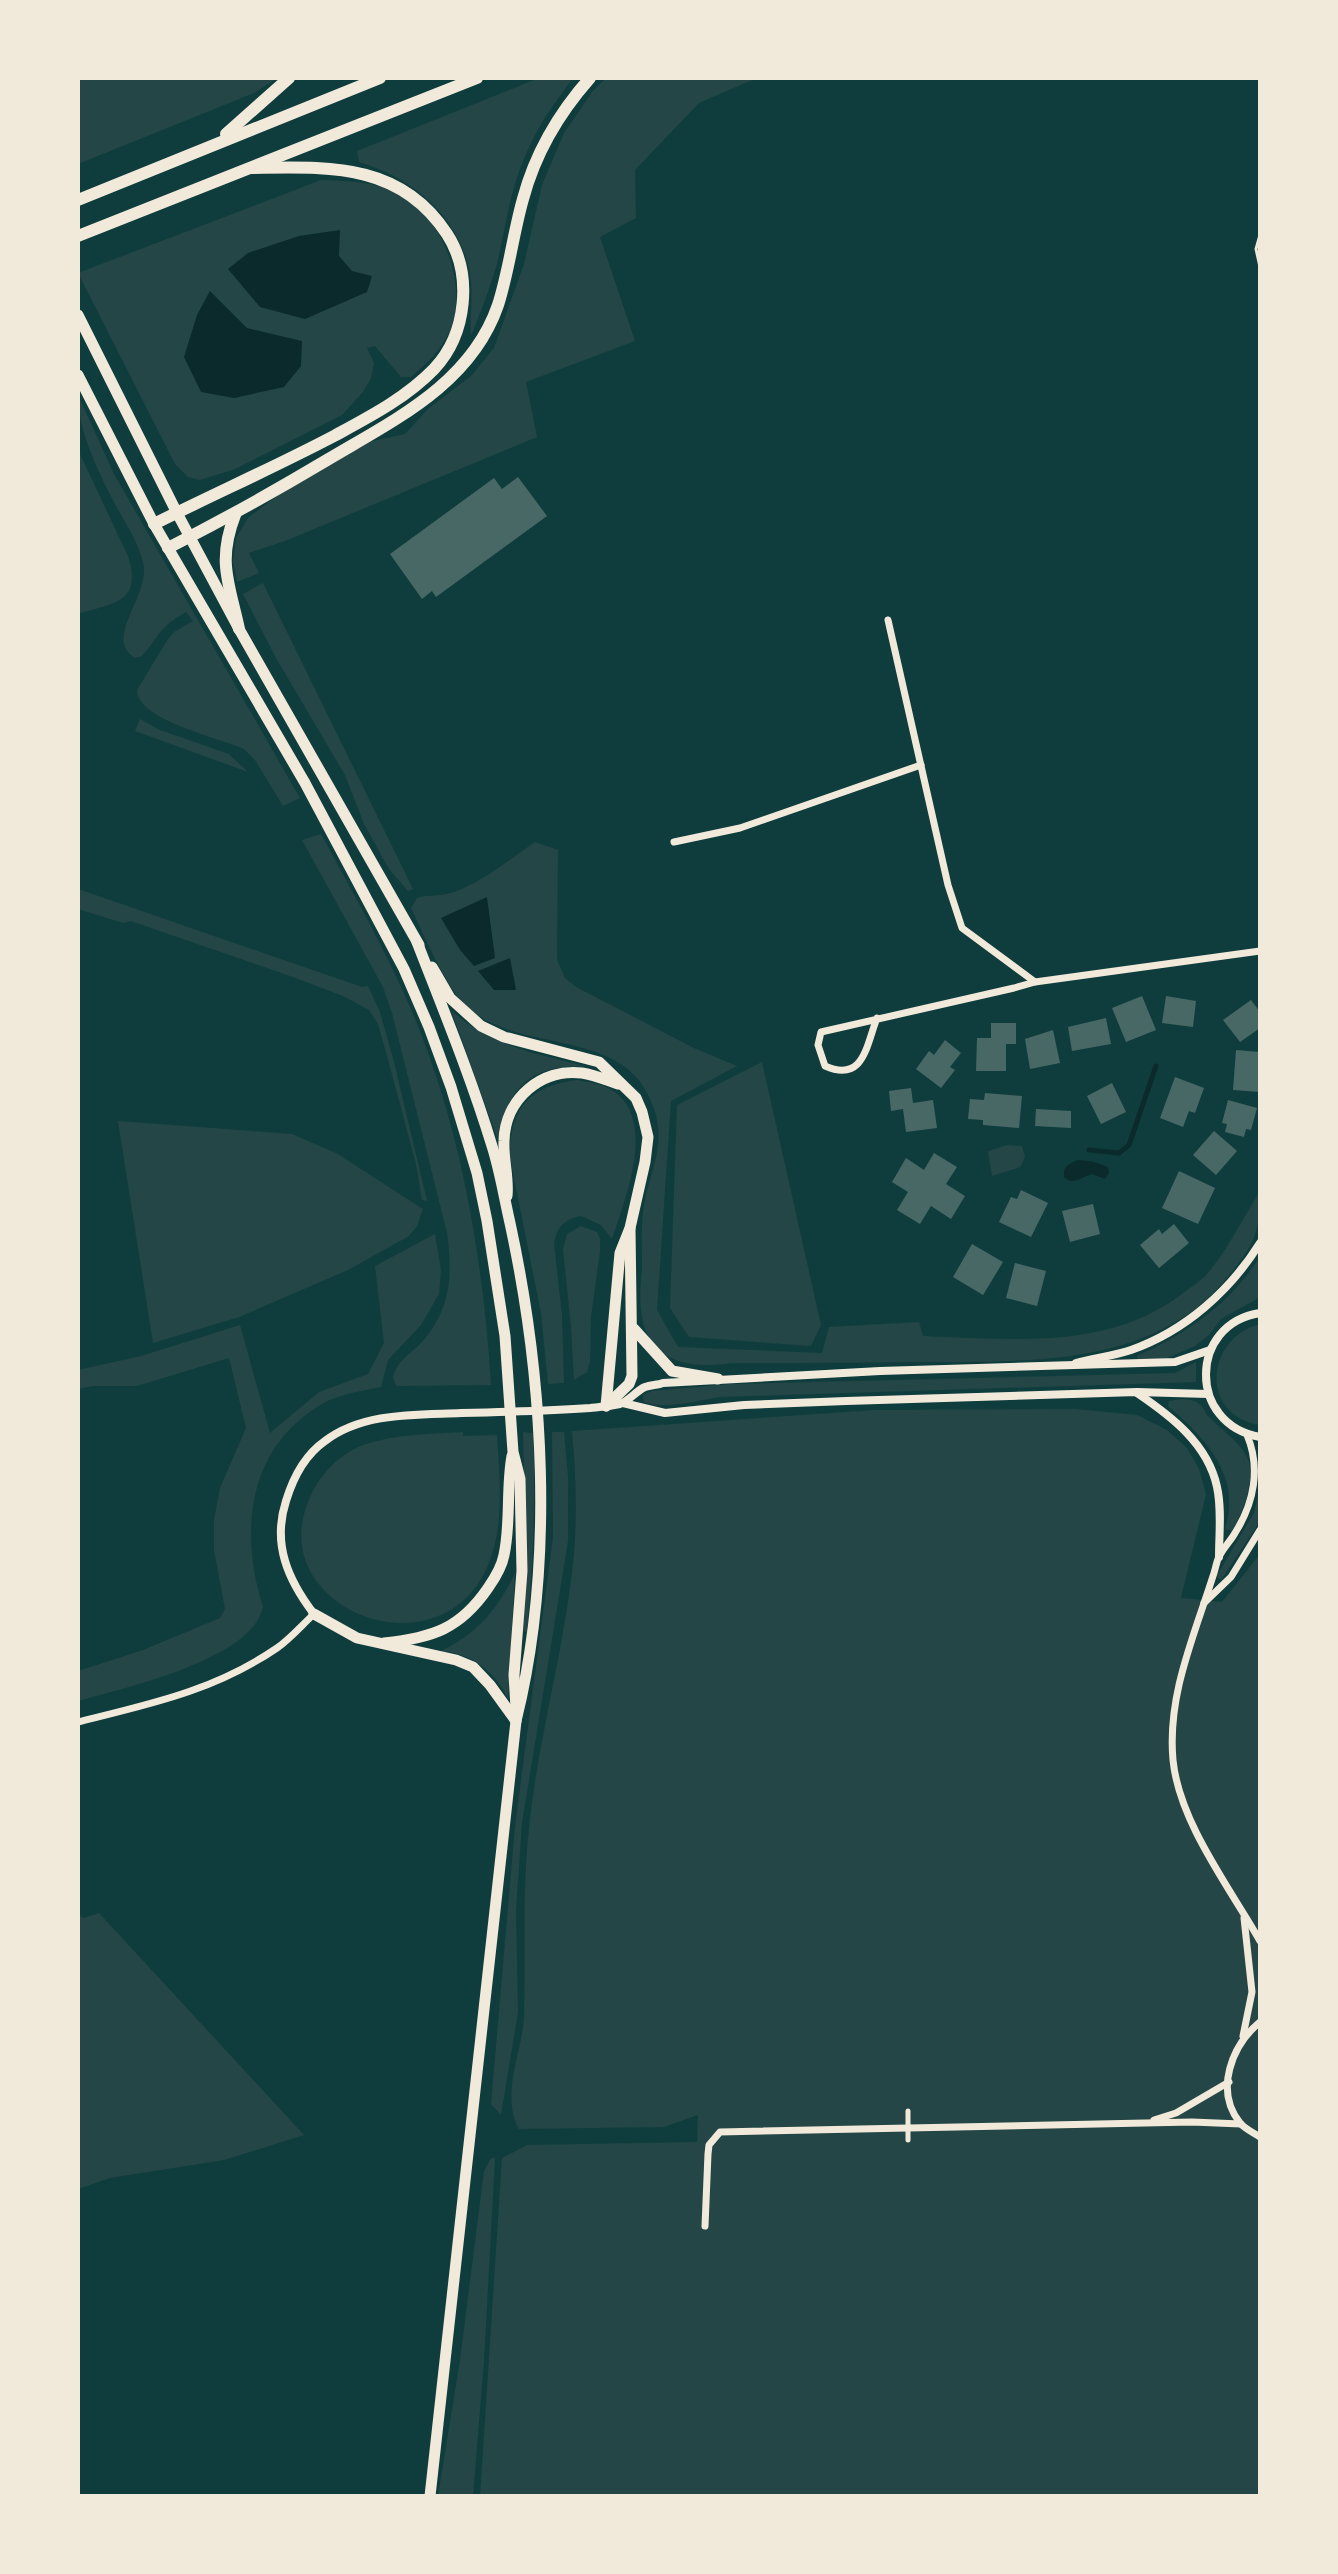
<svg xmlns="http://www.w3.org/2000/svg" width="1338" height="2574" font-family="'Public Sans',sans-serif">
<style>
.green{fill:#244646}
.water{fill:#0a2a2b}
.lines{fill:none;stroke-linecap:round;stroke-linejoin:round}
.stream{stroke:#0a2a2b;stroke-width:5}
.building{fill:#486865}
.service{stroke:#f1e9da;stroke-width:3}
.pedestrian{stroke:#f1e9da;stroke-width:5}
.minor{stroke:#f1e9da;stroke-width:7}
.tertiary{stroke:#f1e9da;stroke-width:8}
.primary{stroke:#f1e9da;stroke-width:11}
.motorway{stroke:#f1e9da;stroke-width:12}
</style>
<rect width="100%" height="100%" fill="#0f3d3e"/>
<g class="green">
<polygon points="78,78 278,78 254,93 78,164"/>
<path d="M539,78H573C556,101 538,125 527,152C511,186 506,224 498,260C491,286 481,311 471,336C469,316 474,295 470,274C459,216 413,178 359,162L357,151Z"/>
<polygon points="606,78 757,78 699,103 635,170 636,218 600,237 635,341 526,382 537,437 285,541 249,553 259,573 237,582 233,561 236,538 248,518 287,488 368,442 405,434 428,409 471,376 494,348 524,264 542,185 564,133 592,92"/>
<path d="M321,180C344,181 366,181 388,189C439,208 470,280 450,330C442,350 426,364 411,377H401L375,346L367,348L374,363L371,378L363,392L342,415L235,469L200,480L188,477L175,464L78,273Z"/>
<path d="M78,395L114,474L300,798L283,806L255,760L244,749C220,738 137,720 137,690L168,639L174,632L193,621L186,612C158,628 161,634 142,656L135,658C102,638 152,594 143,562C138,542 126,524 116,506C99,473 78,432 78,395Z"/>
<path d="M78,450L128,556C143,603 113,603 78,614Z"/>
<polygon points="263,583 413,889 408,891 389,869 364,824 345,775 276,658 243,594"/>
<polygon points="140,719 160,730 229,754 248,772 135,731"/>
<path d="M321,834C352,891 384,947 410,1007C461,1126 483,1257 491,1385L396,1386L393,1377C398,1360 408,1356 420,1344C451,1311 453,1275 447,1233L392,1013L383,987L302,840Z"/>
<path d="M535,842L558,850L557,960L565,978L576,987L694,1048L737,1066L671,1101L657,1310L678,1347L822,1353L829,1327L919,1322L923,1336C1011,1339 1109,1351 1183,1293C1191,1287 1201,1281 1207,1274C1225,1254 1245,1215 1260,1191C1260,1235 1254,1245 1226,1279C1150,1370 1021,1361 914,1362C853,1363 792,1363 731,1363C687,1370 646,1361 641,1310C639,1296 641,1281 642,1267C642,1249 641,1230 643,1212C648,1173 668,1147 653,1106C625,1024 517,1057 464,1004C444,983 424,935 411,908L417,898C429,894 442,897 454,892C483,882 510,859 535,842Z"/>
<polygon points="78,889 362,987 368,986 380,1012 394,1062 427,1201 422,1200 416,1164 387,1056 378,1024 369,1010 343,996 293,977 131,921 123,923 78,909"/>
<path d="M451,1010C492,1048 537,1053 588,1067C533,1063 507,1086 498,1140Z"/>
<polygon points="762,1062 821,1325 811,1346 689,1337 670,1308 677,1105"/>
<path d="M577,1080C587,1082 599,1083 608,1088C660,1115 625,1199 612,1239L601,1225L581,1216C564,1219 557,1227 554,1244L562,1315L564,1383L548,1384L541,1313L510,1158C509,1109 529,1086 577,1080Z"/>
<polygon points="118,1121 292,1134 336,1153 423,1209 417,1226 409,1236 348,1270 239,1317 153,1343"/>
<polygon points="1007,1145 1022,1146 1025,1157 1020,1167 992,1176 988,1151"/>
<polygon points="581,1226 597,1232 600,1239 600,1251 591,1317 590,1362 587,1372 574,1380 571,1327 563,1249 567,1234"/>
<path d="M435,1234L441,1270L439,1294L421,1325L388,1360L381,1387C362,1391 339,1394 322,1404C247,1448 239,1532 263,1607C252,1660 123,1688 78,1701V1671L143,1650L220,1618L225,1609L214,1550V1520L220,1488L246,1428L229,1358L137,1386H93L78,1389V1370L141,1356L240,1325L270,1433L319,1392L368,1374L384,1343L375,1266Z"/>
<path d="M1260,1256V1296L1257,1299L1221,1319L1209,1335L1195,1346L1167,1358L1138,1362L1137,1356C1187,1333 1231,1304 1260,1256Z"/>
<path d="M1260,1324V1425C1200,1416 1204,1339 1260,1324Z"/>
<path d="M1196,1362V1382L719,1397C696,1401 666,1410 644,1402L643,1395L652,1391L730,1384L1175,1373Z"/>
<path d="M1182,1399C1195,1400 1201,1402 1207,1415C1218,1427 1240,1442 1247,1457C1257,1478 1243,1512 1232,1531L1225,1529C1242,1475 1205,1438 1168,1406L1169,1401Z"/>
<path d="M1076,1409L1137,1415L1167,1430L1187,1448L1199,1469L1206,1494L1181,1598L1222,1602L1260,1554V2496H480L502,2158L527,2145L697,2142L698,2115L664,2127L519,2129C500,2094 522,2054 524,2017C526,1954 522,1891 529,1828C537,1748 559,1669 570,1588C578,1536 577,1483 572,1431L875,1410Z"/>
<path d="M463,1432V1436L497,1435C499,1473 504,1514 493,1551C455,1684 258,1613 310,1497C321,1473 340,1453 366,1444C397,1434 431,1434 463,1432Z"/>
<path d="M523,1432L533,1433C536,1500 533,1565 527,1632L523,1631L526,1558Z"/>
<polygon points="552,1432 564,1432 568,1476 568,1541 522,1823 516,1910 518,2012 501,2115 491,2104 515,1826 553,1537"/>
<polygon points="1260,1487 1260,1519 1257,1526 1221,1580 1217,1577 1219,1572 1254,1513"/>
<path d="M515,1573L508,1699C494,1670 472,1654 441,1651C477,1634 498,1609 515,1573Z"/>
<polygon points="99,1913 304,2135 224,2160 110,2178 78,2189 78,1915 84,1918"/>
<polygon points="491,2158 495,2158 484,2361 473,2496 438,2496 460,2360 484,2171"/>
</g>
<g class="water">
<polygon points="340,230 339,256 352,271 372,276 367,292 305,319 260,307 228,269 248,253 299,236"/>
<polygon points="210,291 247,328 302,341 301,366 284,387 234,398 201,392 184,357 197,315"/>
<polygon points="487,897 495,958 474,966 460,950 441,918"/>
<polygon points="510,958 516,990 494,990 478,971"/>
<path d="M1078,1160L1091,1161L1108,1167L1109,1173L1105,1179L1092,1174C1081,1177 1073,1186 1064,1177C1063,1166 1068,1164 1078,1160Z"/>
</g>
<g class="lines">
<polyline class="stream" points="1089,1150 1119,1153 1129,1145 1156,1066"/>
</g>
<g class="building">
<polygon points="518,477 547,516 436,597 432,591 422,599 390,554 494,478 502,489"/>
<polygon points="1142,996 1156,1030 1126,1042 1112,1008"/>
<polygon points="1166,996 1196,1001 1193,1027 1162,1023"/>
<polygon points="1251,1000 1260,1012 1260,1028 1240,1042 1223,1020"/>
<polygon points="1106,1018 1111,1044 1072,1051 1068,1027"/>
<polygon points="991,1023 1016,1023 1016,1044 1006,1044 1006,1071 976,1071 977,1038 991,1038"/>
<polygon points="1053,1030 1060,1063 1030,1069 1025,1039"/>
<polygon points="945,1040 961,1053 950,1067 955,1070 941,1088 916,1069 929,1051 934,1055"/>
<polygon points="1236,1050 1260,1052 1260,1092 1233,1090"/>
<polygon points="1175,1077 1204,1088 1195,1113 1189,1111 1183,1127 1160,1118"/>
<polygon points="1112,1083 1126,1112 1101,1124 1087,1096"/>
<polygon points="911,1088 913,1103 933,1100 937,1128 906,1132 903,1109 891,1111 889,1091"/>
<polygon points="985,1093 1022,1096 1019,1128 983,1125 983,1120 968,1119 970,1099 984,1100"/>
<polygon points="1228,1100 1257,1108 1251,1130 1246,1129 1244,1137 1225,1132 1227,1124 1222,1123"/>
<polygon points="1036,1109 1071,1111 1071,1128 1035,1126"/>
<polygon points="1214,1131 1237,1151 1216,1175 1193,1155"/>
<polygon points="934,1153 957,1167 946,1184 965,1196 951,1219 931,1206 920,1224 897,1210 908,1192 892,1182 906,1158 924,1170"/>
<polygon points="1179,1171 1215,1188 1198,1224 1162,1208"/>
<polygon points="1021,1190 1048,1203 1031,1237 999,1222 1011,1197 1017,1199"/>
<polygon points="1093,1204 1100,1234 1070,1242 1062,1211"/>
<polygon points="1174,1224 1189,1243 1159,1268 1140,1245 1159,1229 1162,1234"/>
<polygon points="972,1244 1003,1262 983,1295 953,1277"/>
<polygon points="1015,1263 1046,1271 1037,1306 1006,1298"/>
</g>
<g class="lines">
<polyline class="service" points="1260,235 1256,249 1260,267"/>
<polyline class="pedestrian" points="908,2140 908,2111"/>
<g class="minor">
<polyline points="888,620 948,885 962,928 1035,982 1260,951"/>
<polyline points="674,842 740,828 921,765"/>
<path d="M877,1018C866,1046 864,1083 825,1066L818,1045L821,1032L1014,988L1035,982"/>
<path d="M1247,1435C1261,1468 1254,1503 1235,1533C1230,1542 1222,1549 1218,1559C1216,1564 1215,1571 1213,1576C1194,1636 1167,1696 1173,1760C1179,1822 1230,1888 1260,1941"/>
<polyline points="1204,1603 1231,1577 1260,1530"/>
<path d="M78,1722C150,1704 214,1691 277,1648C290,1639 302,1625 314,1614"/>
<path d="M1260,2022C1232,2045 1214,2090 1240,2123C1245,2129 1254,2133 1260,2137"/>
<polyline points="1243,2036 1252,1992 1244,1918"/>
<polyline points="1154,2120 1176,2113 1229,2082"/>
<polyline points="705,2226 708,2154 709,2145 720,2132 1192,2122 1241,2124"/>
</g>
<g class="tertiary">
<path d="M1260,1313C1188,1324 1188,1425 1260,1437"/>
<path d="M1076,1363C1094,1358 1113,1356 1131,1350C1185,1331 1230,1291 1260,1243"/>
<path d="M1137,1393C1171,1416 1208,1444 1217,1487C1222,1509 1219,1534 1219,1557"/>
<polyline points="623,1403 665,1413 744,1405 846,1401 1137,1392 1208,1394"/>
<path d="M314,1614C288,1580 272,1544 286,1501C293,1478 305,1455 325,1441C363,1412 416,1415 461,1413C504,1412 547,1411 590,1408C599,1407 611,1406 620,1404C629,1401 636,1391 645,1387C651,1385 658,1385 663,1383L880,1371L1175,1362L1210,1350"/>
</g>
<g class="primary">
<polyline points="78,315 177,513 239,629 419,945"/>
<polyline points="78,375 154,524 305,783 404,969 429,1027 451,1087 477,1173 487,1221 505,1336 513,1452 520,1479 522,1571 514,1675 516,1708"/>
<path d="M417,942C443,1009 471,1077 492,1146C500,1171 504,1197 510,1223C544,1380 555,1564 516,1721L430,2496"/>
<polyline points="432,967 450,998 481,1026 504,1037 599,1062 636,1098 642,1112 648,1137 645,1162 630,1228 620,1253 606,1406"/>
<path d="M507,1196C509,1178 503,1160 504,1141C505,1099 541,1068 582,1073C595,1075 606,1080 618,1084"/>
<polyline points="634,1329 672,1371 718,1379"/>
<polyline points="606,1406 629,1384 632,1376 630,1229"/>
<polyline points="314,1614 357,1638 456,1660 473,1667 490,1685 516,1721"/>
<path d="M384,1643C432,1638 460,1629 488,1588C495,1578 502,1566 504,1555C511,1523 506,1489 512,1456"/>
</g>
<g class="motorway">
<polyline points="226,134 289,78"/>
<polyline points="78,200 380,78"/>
<polyline points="78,236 477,78"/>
<path d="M235,515C217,561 229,583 239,629"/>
<path d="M154,524C214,494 275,467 334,436C369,417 406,398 434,369C467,334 473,274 447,234C400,162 328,167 252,168"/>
<path d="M168,548C223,520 275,491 327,460C394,420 471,384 498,305C509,271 513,234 523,199C535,154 559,113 590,78"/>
</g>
</g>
<rect width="1338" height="2574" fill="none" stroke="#f1e9da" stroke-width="160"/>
</svg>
